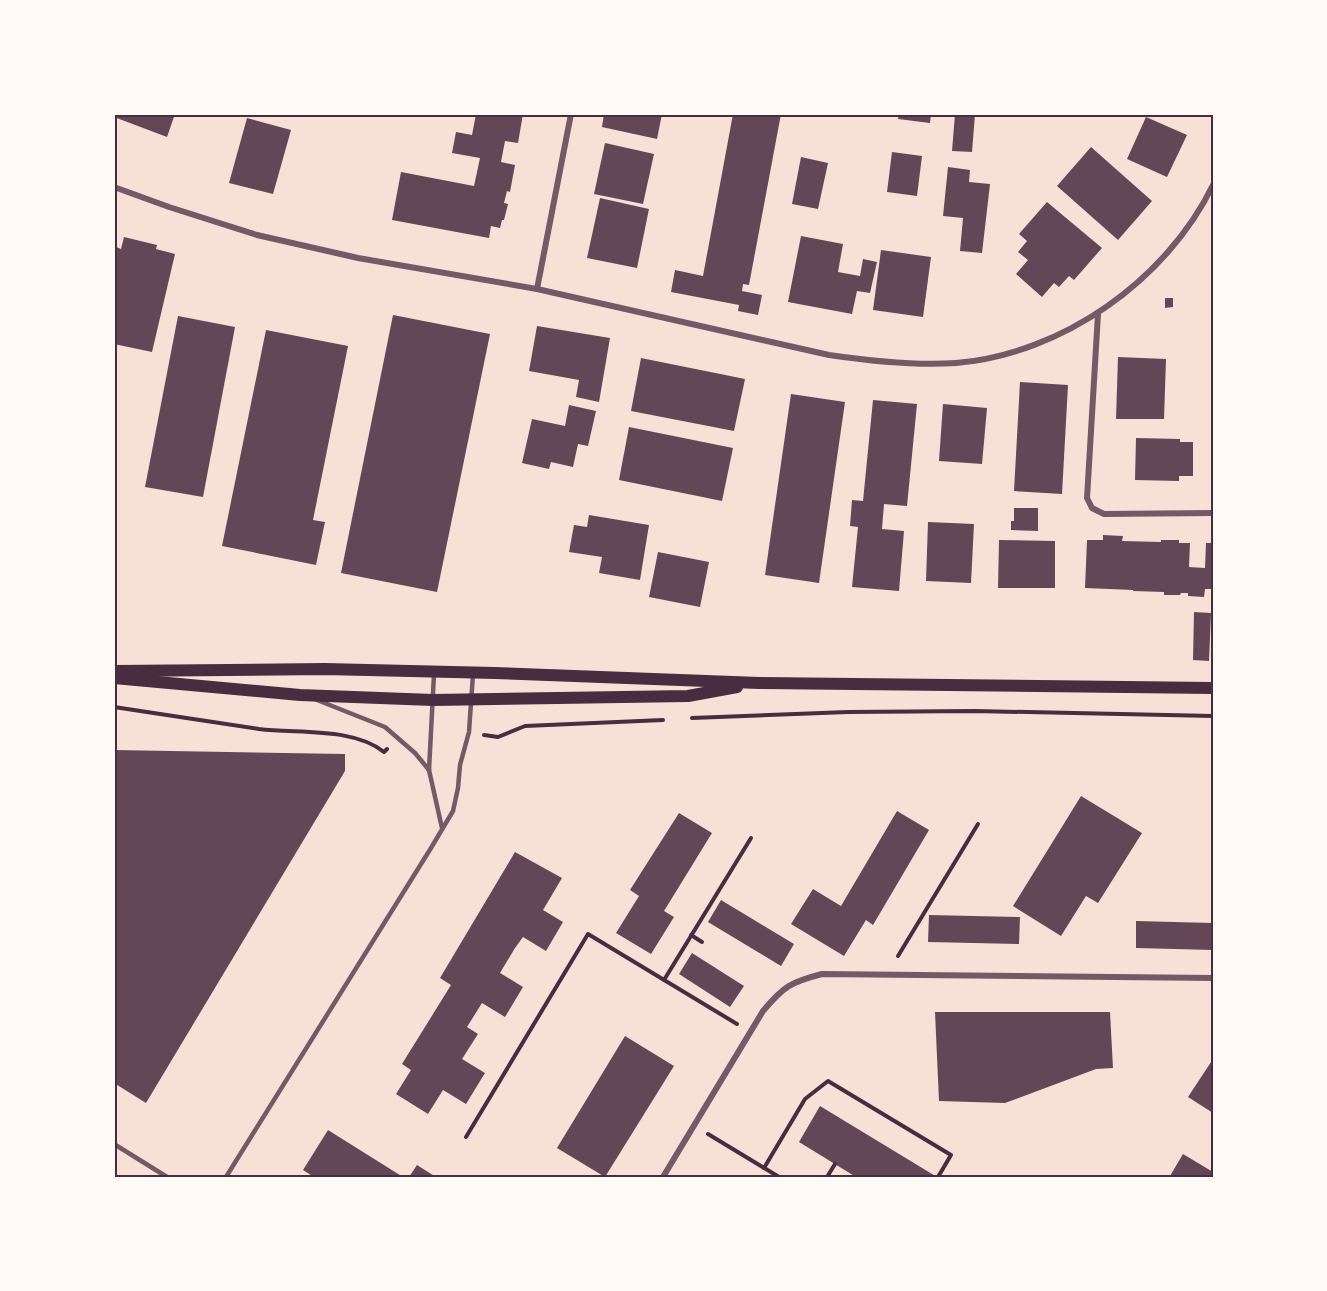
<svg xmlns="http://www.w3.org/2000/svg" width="1327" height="1291" font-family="'Space Grotesk',sans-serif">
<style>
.building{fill:#644757}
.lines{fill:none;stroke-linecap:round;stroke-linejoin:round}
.path{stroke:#4a2c40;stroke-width:4}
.service{stroke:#755966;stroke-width:4.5}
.minor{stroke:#755966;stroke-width:6}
.secondary{stroke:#4a2c40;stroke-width:12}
.neatline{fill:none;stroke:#4a2c40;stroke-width:2}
</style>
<rect width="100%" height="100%" fill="#f7e1d7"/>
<g class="building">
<polygon points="114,114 175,114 167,137 114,117"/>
<polygon points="476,114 523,114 518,143 505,141 501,162 515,165 510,192 507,191 504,203 508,204 504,220 502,220 500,228 491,226 489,238 392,220 401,172 474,186 480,158 452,153 456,132 472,135"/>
<polygon points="604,114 662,114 657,139 602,127"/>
<polygon points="733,114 781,114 749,285 743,284 742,291 762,295 758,315 738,311 739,305 671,292 675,270 703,276"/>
<polygon points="899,114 931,114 930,123 898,119"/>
<polygon points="955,114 975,114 972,152 952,151"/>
<polygon points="1146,117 1187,135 1167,177 1127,159"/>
<polygon points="247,118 291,130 273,194 229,183"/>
<polygon points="605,143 654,154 643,204 594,194"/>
<polygon points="1091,147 1152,201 1118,240 1057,186"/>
<polygon points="892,152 922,156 917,196 887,192"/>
<polygon points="801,157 828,163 818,209 792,204"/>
<polygon points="948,167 970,170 969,182 990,184 982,253 960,251 963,218 943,216"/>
<polygon points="600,198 649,209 637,268 587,258"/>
<polygon points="1047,202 1102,248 1074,280 1069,276 1059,287 1054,283 1042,297 1016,274 1028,260 1018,252 1027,241 1019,234"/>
<polygon points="801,236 843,244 838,272 860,276 863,259 877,262 870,293 857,291 852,314 788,302"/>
<polygon points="124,237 157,245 156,249 175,254 152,352 114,344 114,246 121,249"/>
<polygon points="881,250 931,257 923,317 873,310"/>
<polygon points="1165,298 1173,298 1173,307 1165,308"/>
<polygon points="393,315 490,334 437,592 341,573"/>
<polygon points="178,316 235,327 203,497 145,487"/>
<polygon points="537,326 610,338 599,402 576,397 579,380 529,371"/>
<polygon points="266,330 348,346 313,520 325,522 316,565 222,546"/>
<polygon points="1118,357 1166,359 1164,419 1116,419"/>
<polygon points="641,358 745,379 734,431 631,411"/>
<polygon points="1020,382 1068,385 1062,494 1014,491"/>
<polygon points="791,394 845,402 819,583 765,575"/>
<polygon points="873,400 917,404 907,506 884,504 882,529 904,531 899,591 852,587 858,527 850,526 852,500 863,501"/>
<polygon points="943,404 987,408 982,464 939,461"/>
<polygon points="569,405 596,411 588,446 578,444 573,467 551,462 549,469 522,463 532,419 565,426"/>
<polygon points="629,427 733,448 722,501 619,480"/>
<polygon points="1136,438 1180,439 1180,442 1193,442 1193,476 1179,476 1179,481 1135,480"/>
<polygon points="1014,508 1038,508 1038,531 1011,530 1011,521 1014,521"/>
<polygon points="589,515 649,525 640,580 599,573 602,557 569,552 574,525 587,527"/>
<polygon points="928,522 974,524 971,583 926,581"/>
<polygon points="1103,535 1123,536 1122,541 1161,542 1161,540 1179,540 1179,543 1190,543 1189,567 1205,568 1206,543 1213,543 1213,589 1205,589 1204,597 1188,596 1188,593 1181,593 1180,595 1164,595 1164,592 1133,591 1133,590 1085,588 1087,540 1103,540"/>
<polygon points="999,540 1055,541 1055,588 998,588"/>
<polygon points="658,552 709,562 700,607 649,597"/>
<polygon points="1194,612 1211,613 1209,661 1193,660"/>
<polygon points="114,750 345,754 345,771 146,1103 114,1083"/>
<polygon points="1081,796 1142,833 1098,903 1086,896 1061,936 1013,906"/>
<polygon points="897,811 929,830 873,925 866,920 844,956 791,924 813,889 841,906"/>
<polygon points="679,813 712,833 664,911 674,917 651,954 616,933 639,896 630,890"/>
<polygon points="515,852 562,878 543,910 563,922 546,951 523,937 515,948 500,973 523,987 505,1017 482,1003 467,1027 478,1034 462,1059 485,1073 466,1104 443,1090 428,1114 396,1094 411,1070 402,1064 451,985 440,978"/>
<polygon points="721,900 794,944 781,966 708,922"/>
<polygon points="929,915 1020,917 1019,944 928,942"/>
<polygon points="1136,921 1213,923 1213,950 1136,948"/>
<polygon points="692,953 744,986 730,1007 679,974"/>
<polygon points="935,1012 1110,1012 1113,1068 1096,1069 1005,1103 939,1101"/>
<polygon points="625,1036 674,1066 605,1177 557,1148"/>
<polygon points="1213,1059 1213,1113 1188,1097"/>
<polygon points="820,1106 937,1177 856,1177 799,1142"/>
<polygon points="328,1130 403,1177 314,1177 303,1170"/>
<polygon points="1183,1154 1213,1172 1213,1177 1170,1176"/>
<polygon points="417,1165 436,1177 409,1177"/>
</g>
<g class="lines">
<g class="path">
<path d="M114,707C162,714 211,722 259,729C298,734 353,727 384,752L387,749"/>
<polyline points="692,718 848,712 975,711 1213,716"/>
<polyline points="484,735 498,737 525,726 663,720"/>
<polyline points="691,935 702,942"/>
<polyline points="898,956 978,824"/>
<polyline points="664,980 751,838"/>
<polyline points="708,1134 779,1177"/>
<polyline points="466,1137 588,934 737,1024"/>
<polyline points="764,1168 805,1099 828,1081 951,1155 938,1177"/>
<polyline points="827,1177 835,1164"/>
</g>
<g class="service">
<polyline points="434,674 429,770 442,828"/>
<polyline points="317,700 385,727 415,753 429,770"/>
<polyline points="114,1144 167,1177"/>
<polyline points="226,1177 431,848 453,811 458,788 460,765 469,732 473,674"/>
</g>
<g class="minor">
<path d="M114,187L169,207L257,235L358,258L537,289L829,355C870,361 914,366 956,363C1062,354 1166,281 1213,185"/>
<polyline points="537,289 571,114"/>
<polyline points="1098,314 1087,498 1092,508 1104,514 1213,513"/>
<path d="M663,1177L763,1011C784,986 791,982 822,974L1213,978"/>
</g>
<g class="secondary">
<polyline points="114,671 325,669 495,673 759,683 1213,688"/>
<polyline points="114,678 300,695 433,700 688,696 737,687"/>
</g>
</g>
<rect width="1327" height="1291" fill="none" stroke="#fffaf5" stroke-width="231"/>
<rect x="116" y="116" width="1096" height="1060" class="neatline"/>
</svg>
